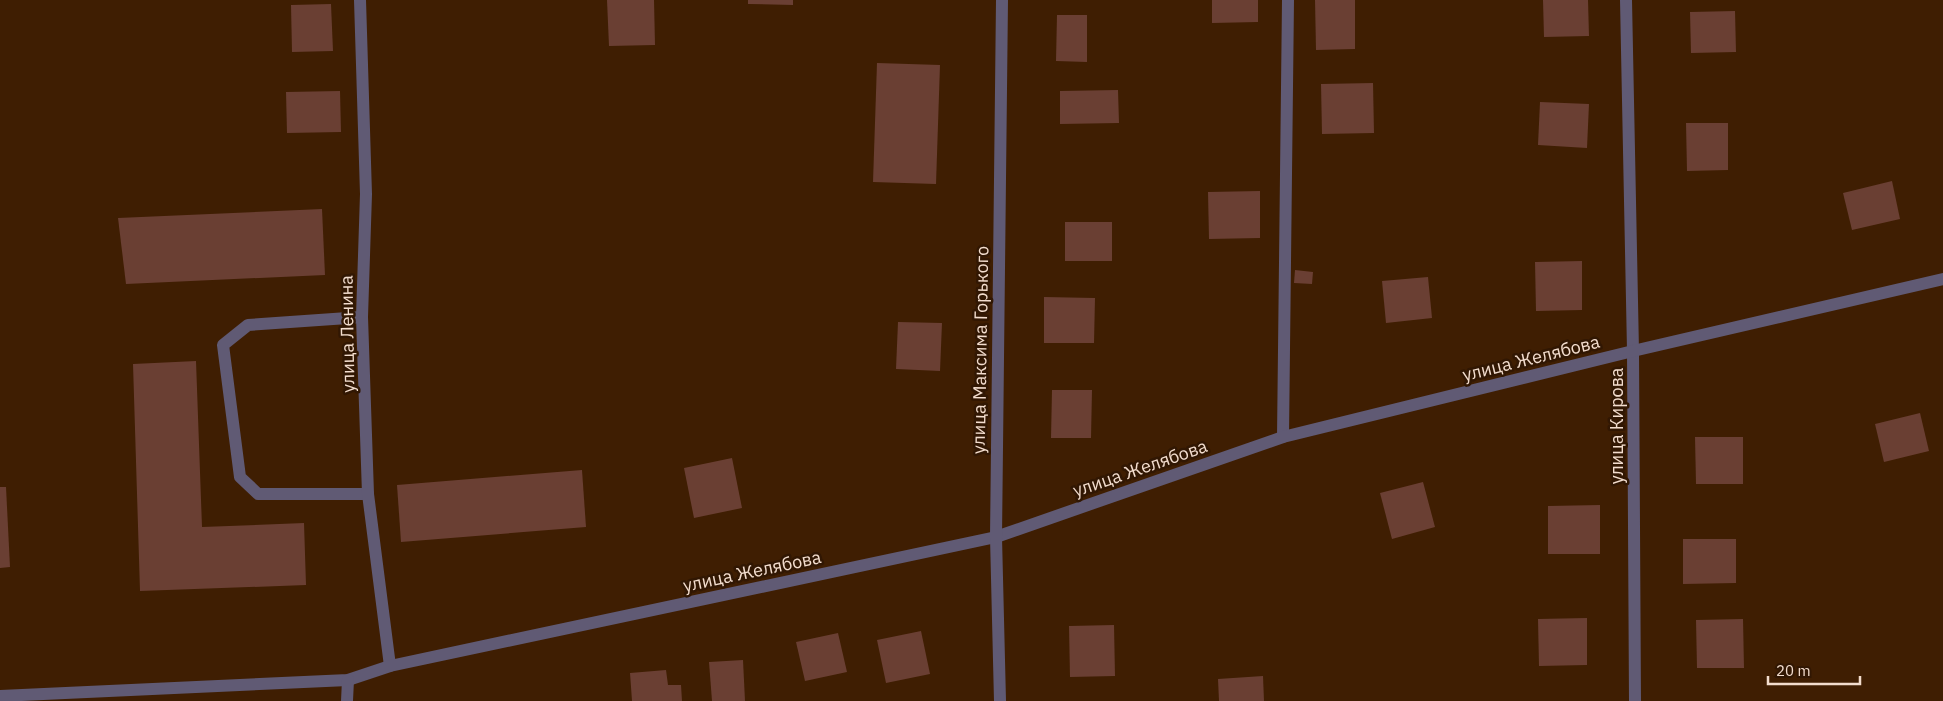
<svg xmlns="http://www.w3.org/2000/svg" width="1943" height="701" font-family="'IBM Plex Sans',sans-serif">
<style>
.building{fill:#6a3f33}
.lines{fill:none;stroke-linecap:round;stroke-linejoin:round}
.service{stroke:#605a74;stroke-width:12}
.minor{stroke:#605a74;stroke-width:12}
.tertiary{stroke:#605a74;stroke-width:12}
.labels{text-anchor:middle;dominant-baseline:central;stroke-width:5;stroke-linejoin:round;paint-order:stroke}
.street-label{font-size:18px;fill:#f3ddce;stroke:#311703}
</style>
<rect width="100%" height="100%" fill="#3f1e02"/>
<g class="building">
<polygon points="607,0 654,0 655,45 609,46"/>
<polygon points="748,0 793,0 793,5 748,4"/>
<polygon points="1212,0 1258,0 1258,22 1212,23"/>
<polygon points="1315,0 1355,0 1355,49 1316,50"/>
<polygon points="1543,0 1588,0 1589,36 1544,37"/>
<polygon points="331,4 333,51 292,52 291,5"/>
<polygon points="1735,11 1736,52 1691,53 1690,12"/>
<polygon points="1057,15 1087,15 1087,62 1056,61"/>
<polygon points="877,63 940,65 936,184 873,182"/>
<polygon points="1373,83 1374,133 1322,134 1321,84"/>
<polygon points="1118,90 1119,123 1060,124 1060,91"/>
<polygon points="340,91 341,132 287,133 286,92"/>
<polygon points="1540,102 1589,104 1587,148 1538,145"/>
<polygon points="1686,123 1728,123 1728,170 1687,171"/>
<polygon points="1892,181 1900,219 1852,230 1843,193"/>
<polygon points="1260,191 1260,238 1209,239 1208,192"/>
<polygon points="322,209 325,275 126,284 118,218"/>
<rect x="1065" y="222" width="47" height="39"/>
<polygon points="1582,261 1582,310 1536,311 1535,262"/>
<polygon points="1295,270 1313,272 1312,284 1294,283"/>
<polygon points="1428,277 1432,318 1386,323 1382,281"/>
<polygon points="1044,297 1095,298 1094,343 1044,343"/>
<polygon points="898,322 942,323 940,371 896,369"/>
<polygon points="196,361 202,527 304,523 306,585 140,591 133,364"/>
<polygon points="1052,390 1092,390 1091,438 1051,438"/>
<polygon points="1920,413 1929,451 1884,462 1875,424"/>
<polygon points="1695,437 1743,437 1743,484 1696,484"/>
<polygon points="732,458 742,508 694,518 684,468"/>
<polygon points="582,470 586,527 401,542 397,485"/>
<polygon points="1423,482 1435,527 1392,539 1380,493"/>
<polygon points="0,487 6,487 10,567 0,568"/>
<polygon points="1600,505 1600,554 1548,554 1548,506"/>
<polygon points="1683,539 1736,539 1736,583 1683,584"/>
<polygon points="1587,618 1587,665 1539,666 1538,619"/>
<polygon points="1743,619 1744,668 1697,668 1696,620"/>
<polygon points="1114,625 1115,676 1070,677 1069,626"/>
<polygon points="921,631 930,674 886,683 877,640"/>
<polygon points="838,633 847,672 805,681 796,642"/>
<polygon points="743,660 745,701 712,701 709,662"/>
<polygon points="666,670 668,685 681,685 682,701 632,701 630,673"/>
<polygon points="1263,676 1264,701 1219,701 1218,679"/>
</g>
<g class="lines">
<polyline class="service" points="362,317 248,325 223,345 240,477 258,494 368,494"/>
<g class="minor">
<polyline points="360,0 366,194 362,317 368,494 390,666"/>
<polyline points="1626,0 1633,351 1635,701"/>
<polyline points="1283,437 1288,0"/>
<polyline points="0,696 348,680 390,666 996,537 1283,437 1633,351 1943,279"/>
<polyline points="347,701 348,680"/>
</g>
<polyline class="tertiary" points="1000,701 996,537 1002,0"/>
</g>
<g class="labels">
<g class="street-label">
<text transform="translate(347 334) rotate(-91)">улица Ленина</text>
<text transform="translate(980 350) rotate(-89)">улица Максима Горького</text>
<text transform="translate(1531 358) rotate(-14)">улица Желябова</text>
<text transform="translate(1616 426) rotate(-90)">улица Кирова</text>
<text transform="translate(1140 468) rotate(-19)">улица Желябова</text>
<text transform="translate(752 571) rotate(-12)">улица Желябова</text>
</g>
</g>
<path d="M1768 676v8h92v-8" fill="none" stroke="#f3ddce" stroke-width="2.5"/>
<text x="1776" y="676" font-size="15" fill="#f3ddce" stroke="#311703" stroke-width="4" paint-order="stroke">20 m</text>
</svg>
